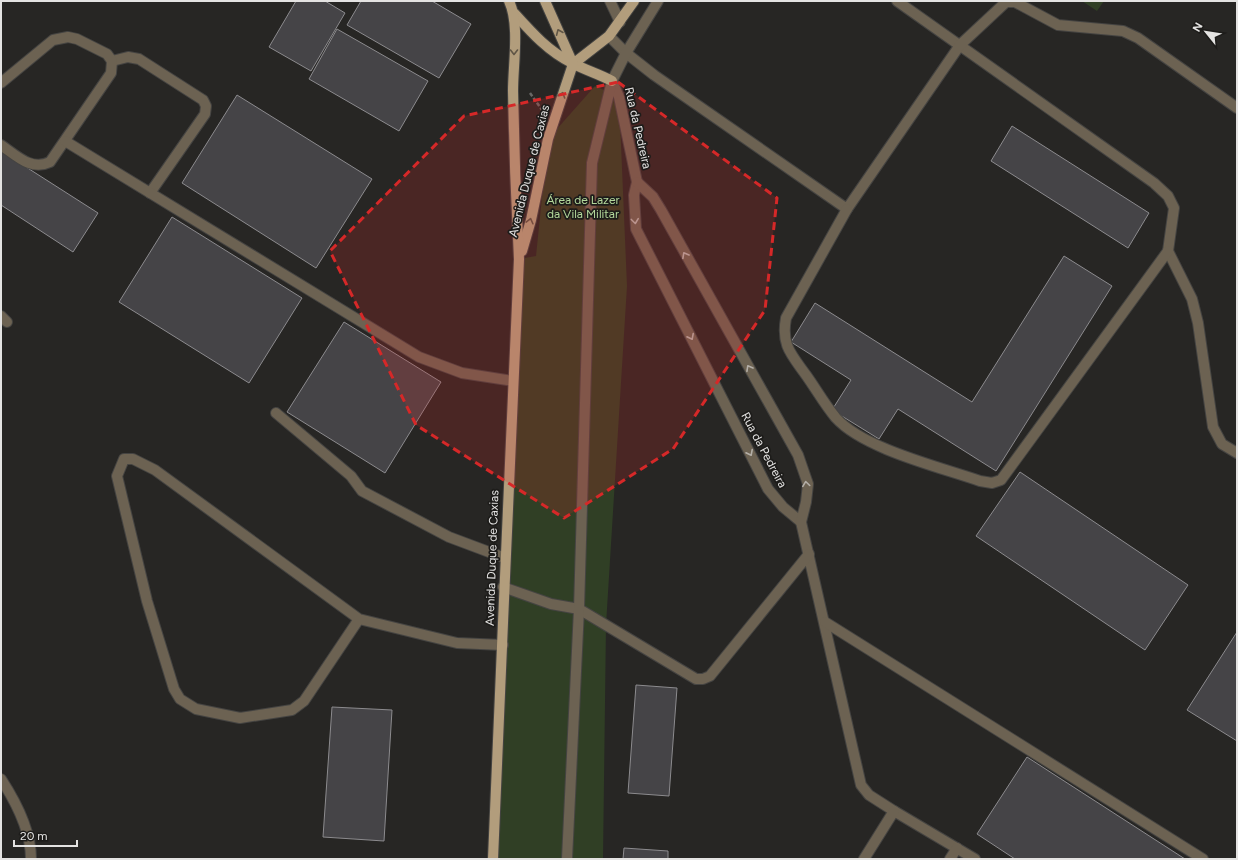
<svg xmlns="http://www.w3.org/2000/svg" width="1238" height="860" font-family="Figtree,sans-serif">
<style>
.green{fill:#303f25}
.building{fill:#454447;stroke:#8c8b8e}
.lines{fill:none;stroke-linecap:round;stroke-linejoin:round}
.lane-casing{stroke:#454442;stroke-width:12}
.primary-casing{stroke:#454442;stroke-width:12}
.path{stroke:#686765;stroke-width:2.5;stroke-dasharray:4 2;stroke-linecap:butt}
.lane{stroke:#6c6252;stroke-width:10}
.primary{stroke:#b29d7c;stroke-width:10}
.oneway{stroke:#605646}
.oneway2{stroke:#b4afa8}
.marked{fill:#d62828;fill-opacity:0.2;stroke:#d62828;stroke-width:3;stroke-dasharray:8 5;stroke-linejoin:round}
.labels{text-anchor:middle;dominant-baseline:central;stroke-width:3.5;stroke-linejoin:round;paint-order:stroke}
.street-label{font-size:12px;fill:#e4e3e2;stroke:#1d1c1a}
.park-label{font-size:12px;fill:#b4d89b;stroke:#1d1c1a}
</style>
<rect width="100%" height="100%" fill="#272624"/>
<g class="green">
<polygon points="1082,1 1104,1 1097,11"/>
<polygon points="595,86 619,97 627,286 606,625 603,859 495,859 519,259 536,256 548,139"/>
</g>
<g class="building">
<polygon points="296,1 325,1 345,13 311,71 269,47"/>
<polygon points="361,1 432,1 471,24 439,78 347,25"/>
<polygon points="337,29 428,81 399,131 309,79"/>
<polygon points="237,95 372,179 316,268 182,183"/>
<polygon points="1012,126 1149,213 1128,248 991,161"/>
<polygon points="1,151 98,213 73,252 1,205"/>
<polygon points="172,217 302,298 249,383 119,302"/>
<polygon points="1064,256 1112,286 996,471 898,409 879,439 832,410 851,380 791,342 815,303 972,402"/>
<polygon points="344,322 441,382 385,473 287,412"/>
<polygon points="1020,472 1188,585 1145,650 976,536"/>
<polygon points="1237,632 1237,741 1187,710"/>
<polygon points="636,685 677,688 669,796 628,793"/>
<polygon points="332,707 392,710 384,841 323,837"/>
<polygon points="1027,757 1185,859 1015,859 977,834"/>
<polygon points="624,848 668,851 668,859 623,859"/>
</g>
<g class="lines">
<defs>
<g id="lane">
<polyline points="610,1 620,22"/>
<polyline points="897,1 1154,183 1168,196 1174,208 1168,251 1192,299 1198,323 1213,427 1222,444 1237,453"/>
<polyline points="609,36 626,53 654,75 847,209 960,45 1006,2 1015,2 1058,25 1123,31 1138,38 1237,108"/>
<polyline points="112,61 128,57 139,59 203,100 206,106 205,114 150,193"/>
<polyline points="612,81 619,97 637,182 634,195 636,229 768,489 783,507 801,522"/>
<path d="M1,83L53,40L68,37L77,39L107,54L112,61L111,73L50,162C31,171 17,156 1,145"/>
<polyline points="65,141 419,357 462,373 513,381"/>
<polyline points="637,182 653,197 661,210 798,455 808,484 806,502 801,522 861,785 869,795 894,811 975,859"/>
<path d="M847,209L786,318C781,345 791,354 806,375C816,389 825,405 836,418C864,449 940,467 980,481L992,483L1001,480L1168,251"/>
<polyline points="1,316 7,322"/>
<polyline points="276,413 351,476 362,491 449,537 505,558"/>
<polyline points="503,587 551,604 579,609 696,679 703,679 710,676 809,554"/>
<polyline points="359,619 304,701 292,710 240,718 196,709 180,699 174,689 147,601 117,476 124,459 133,459 155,470 359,619 457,643 503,645"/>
<polyline points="825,622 1203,859"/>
<path d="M1,779C16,802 31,831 31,859"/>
<polyline points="567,859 579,609 592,163 612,81 626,53 658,1"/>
<polyline points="864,859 894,811"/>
<polyline points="950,859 957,848"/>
</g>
<g id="primary">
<path d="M514,13C532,33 548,51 572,63C585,70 599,74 612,81"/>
<polyline points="573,64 609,36 634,1"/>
<polyline points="522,251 531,220 548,139 573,64 545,1"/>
<path d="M493,859C502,659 509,459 519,259C516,203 514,147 513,91C513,64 520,25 509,1"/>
</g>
</defs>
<use href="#lane" class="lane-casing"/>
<use href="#primary" class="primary-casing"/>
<polyline class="path" points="530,93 542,110"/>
<use href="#lane" class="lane"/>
<use href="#primary" class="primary"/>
</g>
<defs><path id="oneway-chevron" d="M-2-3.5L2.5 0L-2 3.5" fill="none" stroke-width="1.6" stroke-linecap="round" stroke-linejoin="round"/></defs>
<g class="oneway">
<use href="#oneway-chevron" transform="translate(559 32) rotate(-113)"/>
<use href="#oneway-chevron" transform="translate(514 52) rotate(90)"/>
<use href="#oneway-chevron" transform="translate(562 95) rotate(-71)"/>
<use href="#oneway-chevron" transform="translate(530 221) rotate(-76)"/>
</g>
<g class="oneway2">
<use href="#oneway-chevron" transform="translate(635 221) rotate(83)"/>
<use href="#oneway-chevron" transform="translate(685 255) rotate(-119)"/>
<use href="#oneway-chevron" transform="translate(691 337) rotate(63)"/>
<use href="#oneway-chevron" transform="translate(749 368) rotate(-119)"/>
<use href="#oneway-chevron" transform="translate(750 453) rotate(63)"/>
<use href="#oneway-chevron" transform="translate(806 484) rotate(-98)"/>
</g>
<path class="marked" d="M618,82L777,198L765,310L673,449L564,518L416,425L330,251L464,116Z"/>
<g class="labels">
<g class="street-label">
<text transform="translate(638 128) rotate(77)">Rua da Pedreira</text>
<text transform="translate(529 171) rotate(-76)">Avenida Duque de Caxias</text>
<text transform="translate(764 450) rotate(62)">Rua da Pedreira</text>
<text transform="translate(492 558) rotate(-88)">Avenida Duque de Caxias</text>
</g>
<g class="park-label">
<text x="583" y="200">Área de Lazer<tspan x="583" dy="14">da Vila Militar</tspan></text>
</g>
</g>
<rect width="1238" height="860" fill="none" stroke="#e4e3e2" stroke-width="4"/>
<g transform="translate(1206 32) rotate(300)" stroke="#1d1c1a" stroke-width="3" paint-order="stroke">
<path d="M0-3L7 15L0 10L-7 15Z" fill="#e4e3e2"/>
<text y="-6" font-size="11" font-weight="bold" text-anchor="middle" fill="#e4e3e2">N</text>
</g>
<path d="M14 840v6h63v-6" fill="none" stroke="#e4e3e2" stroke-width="2"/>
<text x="20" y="840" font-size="12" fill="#e4e3e2" stroke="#1d1c1a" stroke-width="3" paint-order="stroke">20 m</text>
</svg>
